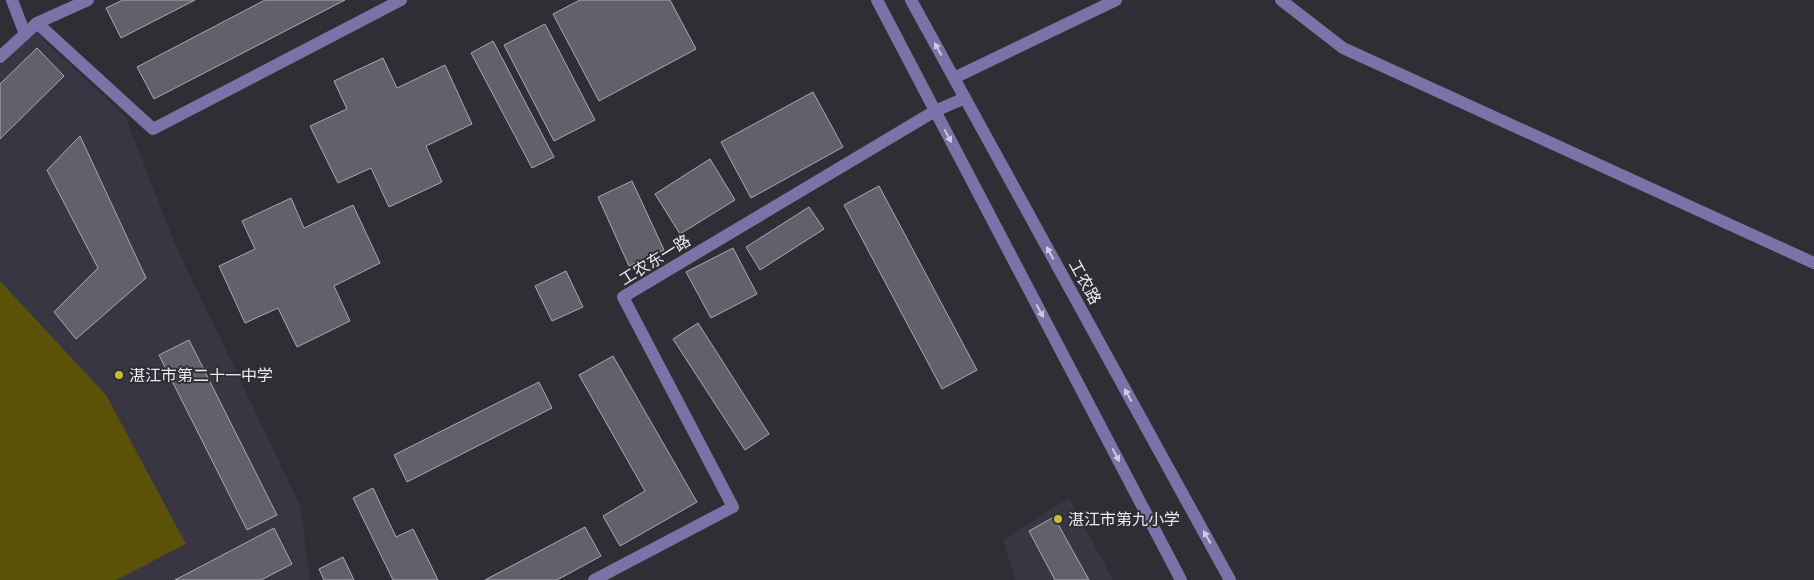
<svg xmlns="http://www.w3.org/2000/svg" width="1814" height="580" font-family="'Space Grotesk','Noto Sans SC',sans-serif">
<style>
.built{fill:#383643}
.green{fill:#5b5208}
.building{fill:#626169;stroke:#aaa9b1}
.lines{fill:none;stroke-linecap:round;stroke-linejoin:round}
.minor{stroke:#7b73a7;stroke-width:12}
.oneway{fill:#cfccdd}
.poi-dot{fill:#caba39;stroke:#2e2e34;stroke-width:2}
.labels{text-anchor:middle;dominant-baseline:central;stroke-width:4;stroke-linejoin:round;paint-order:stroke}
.street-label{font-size:16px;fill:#ebeaef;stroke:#2e2e34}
.poi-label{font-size:16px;fill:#ebeaef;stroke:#2e2e34;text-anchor:start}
</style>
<rect width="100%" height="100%" fill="#2e2e34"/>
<g class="built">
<polygon points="35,32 125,116 175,244 300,505 310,580 0,580 0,66"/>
<polygon points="1069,498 1113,580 1016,580 1003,540"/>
</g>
<polygon class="green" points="0,281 106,395 186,544 116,580 0,580"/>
<g class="building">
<polygon points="123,0 195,0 121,38 106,8"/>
<polygon points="265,0 345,0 154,99 137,67"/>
<polygon points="580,0 670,0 696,49 599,101 553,14"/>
<polygon points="545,24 595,120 554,141 504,45"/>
<polygon points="493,41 554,157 532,168 471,53"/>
<polygon points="37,48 64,76 0,139 0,84"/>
<polygon points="383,58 397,88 445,65 472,124 426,146 442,182 389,207 371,168 338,183 310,126 347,109 334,81"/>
<polygon points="813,92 843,147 751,198 721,142"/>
<polygon points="80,136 146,278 76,339 54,312 98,268 47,170"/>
<polygon points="710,159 735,200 680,234 655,194"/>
<polygon points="632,181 664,250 629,266 598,197"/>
<polygon points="879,186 977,370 942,389 844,205"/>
<polygon points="291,198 304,228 353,205 380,263 334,286 350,321 297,347 278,308 245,323 219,266 255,249 242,221"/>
<polygon points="809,207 824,229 760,270 746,247"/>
<polygon points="733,248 757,294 711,318 686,272"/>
<polygon points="566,271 583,307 552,321 535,286"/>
<polygon points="698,323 769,434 745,450 673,339"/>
<polygon points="189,340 277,515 247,530 159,355"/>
<polygon points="613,356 697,502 620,546 603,516 645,491 579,375"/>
<polygon points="539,382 552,408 407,482 394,455"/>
<polygon points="373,488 396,537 413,529 438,580 393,580 353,498"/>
<polygon points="1054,517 1089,580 1055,580 1029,531"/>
<polygon points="585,527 601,556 557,580 485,580"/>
<polygon points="274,528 292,564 261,580 175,580"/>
<polygon points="343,557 354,580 324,580 319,569"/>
</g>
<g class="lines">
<g class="minor">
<polyline points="12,0 25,34"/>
<polyline points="877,0 1181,580"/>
<polyline points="911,0 1230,580"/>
<polyline points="1281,0 1343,48 1814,263"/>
<polyline points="37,23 88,0"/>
<polyline points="0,57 37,23 153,129 401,0"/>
<polyline points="954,78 1116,0"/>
<polyline points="594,580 733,507 623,297 935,111 965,98"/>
</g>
</g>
<defs><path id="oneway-solid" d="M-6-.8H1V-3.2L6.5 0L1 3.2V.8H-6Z" transform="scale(1.25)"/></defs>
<g class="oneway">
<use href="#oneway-solid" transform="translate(938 49) rotate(-119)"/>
<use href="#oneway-solid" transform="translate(948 136) rotate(62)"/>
<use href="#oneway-solid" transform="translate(1050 253) rotate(-119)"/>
<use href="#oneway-solid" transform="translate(1040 311) rotate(62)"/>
<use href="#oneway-solid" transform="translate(1128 395) rotate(-119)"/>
<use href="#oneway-solid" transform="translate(1116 455) rotate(62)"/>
<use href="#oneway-solid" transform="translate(1207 537) rotate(-119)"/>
</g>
<g class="poi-dot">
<circle cx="119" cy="375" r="5"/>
<circle cx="1058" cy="519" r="5"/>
</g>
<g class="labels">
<g class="street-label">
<text transform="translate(655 260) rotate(-32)">工农东一路</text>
<text transform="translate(1085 282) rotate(61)">工农路</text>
</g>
<g class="poi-label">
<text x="129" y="375">湛江市第二十一中学</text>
<text x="1068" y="519">湛江市第九小学</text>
</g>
</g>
</svg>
